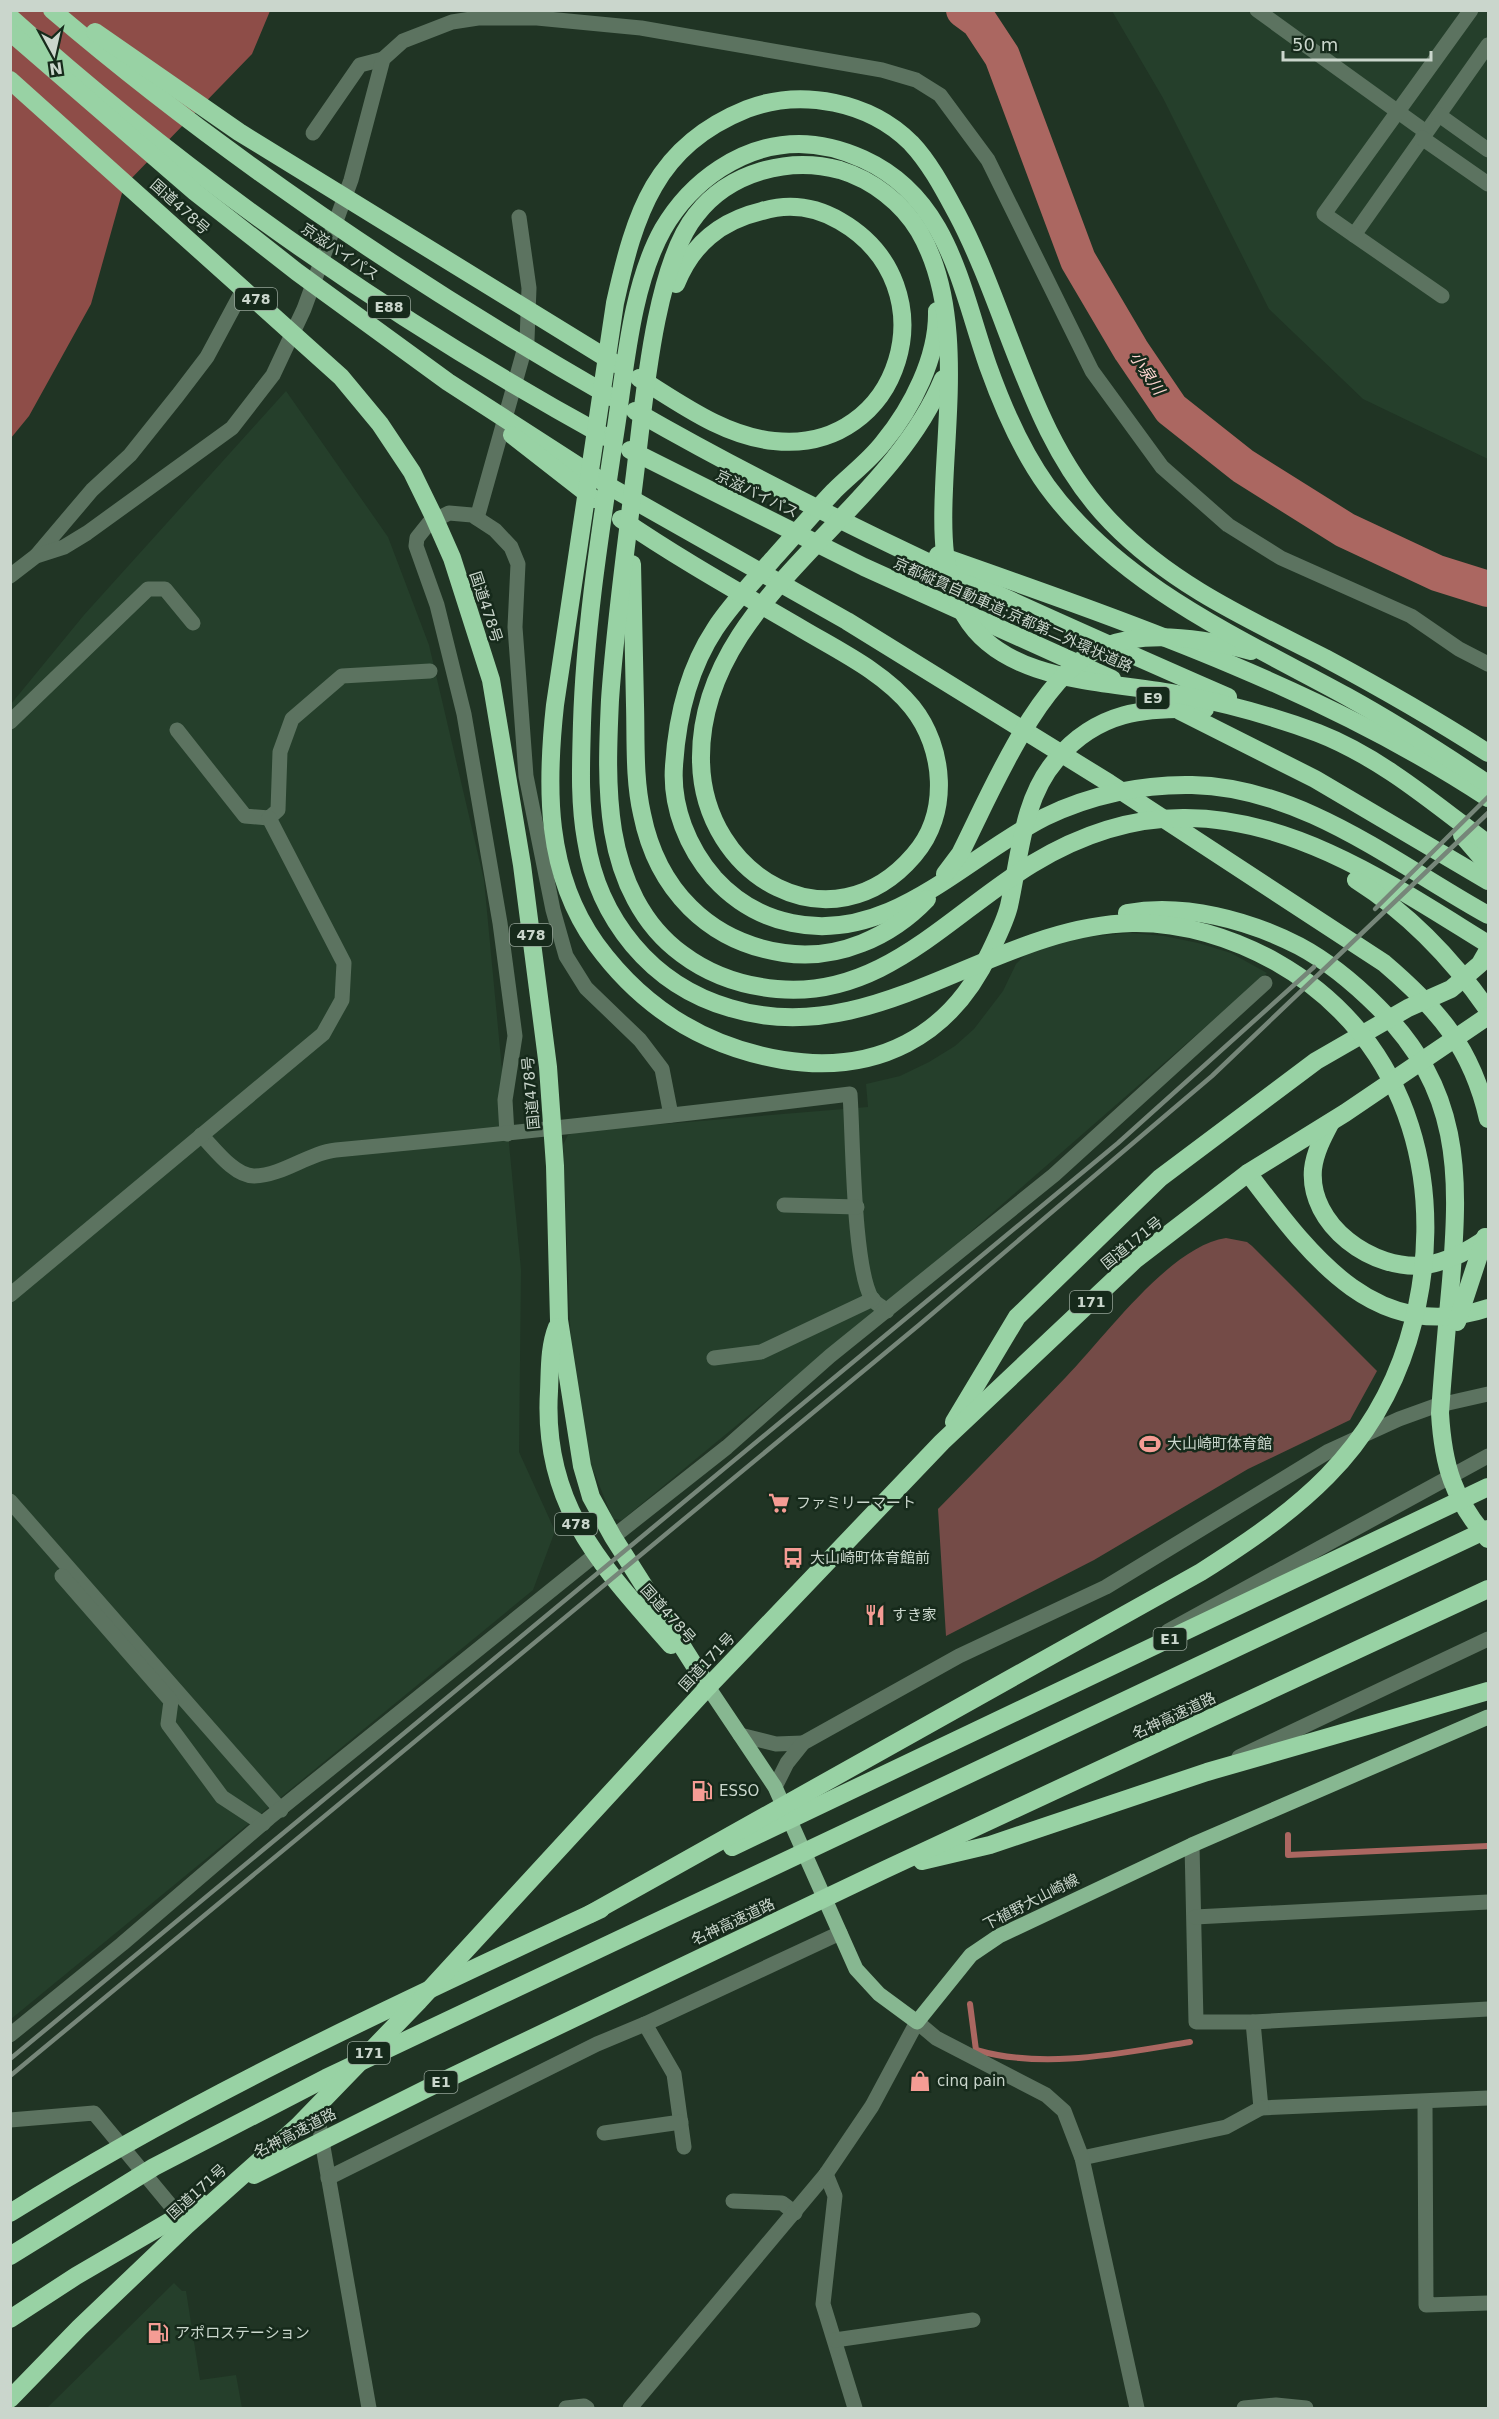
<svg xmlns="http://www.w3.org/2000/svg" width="1499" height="2419" font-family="'DejaVu Sans','Noto Sans JP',sans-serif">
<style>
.built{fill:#253f2b}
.green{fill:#744b47}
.forest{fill:#8e4d48}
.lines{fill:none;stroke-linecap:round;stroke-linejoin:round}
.stream{stroke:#ab6761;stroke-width:6}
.river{stroke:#ab6761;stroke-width:36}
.minor{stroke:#5c7360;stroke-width:15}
.major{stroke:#87b791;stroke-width:15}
.highway{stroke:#98d2a4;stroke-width:18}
.rail{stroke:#768679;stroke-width:4.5}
.labels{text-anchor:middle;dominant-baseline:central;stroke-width:5;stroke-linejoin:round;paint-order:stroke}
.shield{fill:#162a1b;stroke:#94a297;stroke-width:1.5}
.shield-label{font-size:14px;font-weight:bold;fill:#cad6cc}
.street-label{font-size:15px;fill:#cad6cc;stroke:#162a1b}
.poi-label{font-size:15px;fill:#cad6cc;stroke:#162a1b;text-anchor:start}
.water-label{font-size:16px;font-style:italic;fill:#fed4d0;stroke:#162a1b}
</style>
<rect width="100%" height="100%" fill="#203424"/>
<g class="built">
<polygon points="1112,11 1488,11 1488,459 1363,399 1269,309 1163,98"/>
<polygon points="286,391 388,537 429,645 484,880 521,1270 519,1452 555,1531 533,1590 11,2019 11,704 84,615"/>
<polygon points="1130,933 1164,936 1198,943 1231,953 1267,973 959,1242 622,1520 613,1519 589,1460 571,1347 563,1145 568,1135 580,1131 868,1107 866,1084 900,1076 929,1062 955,1046 974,1029 1003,991 1016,964 1027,953 1076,938"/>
<polygon points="174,2283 182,2291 186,2291 200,2380 236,2375 242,2408 47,2408"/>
</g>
<path class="green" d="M1226,1238L1247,1242L1252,1246L1377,1371L1350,1420L1248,1469L1094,1560L946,1636L938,1509C981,1465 1024,1421 1066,1377C1105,1337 1170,1246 1226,1238Z"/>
<polygon class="forest" points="11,11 270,11 252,54 124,186 91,304 29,416 11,438"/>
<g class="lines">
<g class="stream">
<polyline points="1288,1835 1288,1855 1488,1846"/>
<path d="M970,2004L976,2050C1045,2070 1121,2053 1190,2042"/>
</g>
<polyline class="river" points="964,10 979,21 1002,56 1078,260 1131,350 1171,409 1243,466 1345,530 1437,573 1488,589"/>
<g class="minor">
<polyline points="1257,10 1426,132"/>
<polyline points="1471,10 1324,214 1354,235 1488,45"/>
<polyline points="1439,115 1488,150"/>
<polyline points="313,133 360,65 383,59"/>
<polyline points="1422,138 1488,184"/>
<polyline points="1354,235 1442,296"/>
<polyline points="477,518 527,340 529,288 519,217"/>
<polyline points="36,556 92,490 130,455 178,395 207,357 244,288"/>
<polyline points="10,576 36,556 64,547 87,533 232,428 273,375 304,309 351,180 383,59 403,41 452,22 478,18 537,18 641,28 882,70 916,80 940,95 988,160 1092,371 1162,467 1228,525 1281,558 1411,616 1459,649 1488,664"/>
<polyline points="10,722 148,589 165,589 193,623"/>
<polyline points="177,730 245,816 269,818 278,810 280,752 292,719 342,676 430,671"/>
<polyline points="507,1134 505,1100 515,1036 500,923 464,714 437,605 416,546 417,538 429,523 449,513 472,515 495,530 511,547 518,564 515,627 526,776 553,910 566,956 586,988 640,1040 662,1069 671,1115"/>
<path d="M201,1135C214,1148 234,1176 254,1176C284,1175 308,1153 336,1150C508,1134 679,1115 850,1094C853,1136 853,1268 872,1299C875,1303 882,1307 887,1311"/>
<polyline points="784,1205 857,1207"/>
<polyline points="10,1295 323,1034 342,1000 344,963 269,818"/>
<polyline points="714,1358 761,1352 873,1299"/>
<polyline points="10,1501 281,1810"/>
<polyline points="613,1537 727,1447 830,1356 1054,1175 1265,983"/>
<polyline points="62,1576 171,1701 168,1724 222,1797 263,1824"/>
<polyline points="1168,1631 1488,1456"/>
<polyline points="740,1735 776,1744 803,1743"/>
<polyline points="1239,1757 1488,1639"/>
<polyline points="775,1787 787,1763 803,1743 959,1656 1106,1587 1329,1451 1399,1419 1435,1406 1488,1394"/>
<polyline points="1192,1845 1196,2022 1253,2022 1261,2108 1488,2098"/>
<polyline points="1195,1917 1488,1902"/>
<polyline points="1253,2022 1488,2009"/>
<polyline points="645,2024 674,2074 684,2147"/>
<polyline points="10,2035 122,1944 269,1818 595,1555"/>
<polyline points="1425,2103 1426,2305 1488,2303"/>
<polyline points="316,2107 369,2408"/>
<polyline points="10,2120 94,2113 186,2224"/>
<polyline points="604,2133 681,2122"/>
<polyline points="1082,2158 1226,2127 1261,2108"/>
<polyline points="826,2174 835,2196 823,2304 855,2408"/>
<polyline points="328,2178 597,2044 645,2024 840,1933"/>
<polyline points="733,2201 782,2203 795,2213"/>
<polyline points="835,2340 973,2320"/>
<polyline points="566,2408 584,2406 587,2408"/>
<polyline points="630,2408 826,2174 872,2106 917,2022 936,2038 1046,2095 1064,2111 1082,2158 1137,2408"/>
<polyline points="1244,2408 1276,2405 1306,2408"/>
</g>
<polyline class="major" points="708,1687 775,1787 856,1969 879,1994 917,2022 971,1955 999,1936 1192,1845 1488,1717"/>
<g class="highway">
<path d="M52,10C224,157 414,284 611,397"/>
<path d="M10,17C191,180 393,320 606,437"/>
<path d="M10,32L195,192L297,272L448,382L614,489L847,621L1109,783L1384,963C1438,1009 1472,1048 1488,1119"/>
<polyline points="95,32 239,132 616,364"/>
<polyline points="10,80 341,377 380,424 412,472 433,515 452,558 491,680 522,865 548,1067 555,1166 559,1320 582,1466 591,1497 613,1537 708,1687"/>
<path d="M937,311C938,357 912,408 883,443C869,461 850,475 834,491C813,513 794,536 773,559C753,582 731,604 715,629C688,670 677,718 674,766C671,807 688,848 714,878C735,901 762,917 792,923C890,944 964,858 1045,817C1090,795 1142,784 1192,785C1302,787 1396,864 1488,915"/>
<path d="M639,378C681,404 724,436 774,441C901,455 953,286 840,221C816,207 789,203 762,211C720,221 692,244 676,284"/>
<path d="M635,411C825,520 1027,609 1228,697"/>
<polyline points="512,435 594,499"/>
<polyline points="630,450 864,567 1112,679"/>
<path d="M621,519C678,558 737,591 797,626C835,649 883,671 912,707C945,748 950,814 914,855C832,951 703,877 701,761C698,600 886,518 943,379"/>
<path d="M938,555C1125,621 1321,688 1488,798"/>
<path d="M632,564C633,611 634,658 635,705C636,741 634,779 642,814C657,889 708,942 784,953C837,961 891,937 927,899"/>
<path d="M1205,709C1145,707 1097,711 1056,760C1022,799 1020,857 1009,906C1005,922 997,937 990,952C950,1037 876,1075 783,1060C705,1047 642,1007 596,944C545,873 546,787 555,705L615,303C635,213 655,146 747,109C802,88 870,102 911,143C930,163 944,190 957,214C1010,314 1030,439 1111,522C1172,585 1248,619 1325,658C1381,688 1435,719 1488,753"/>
<polyline points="1180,711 1315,779 1488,881"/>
<polyline points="1462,835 1488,865"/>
<path d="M1488,844C1435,804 1380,757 1318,733C1273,716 1224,703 1177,694C1110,681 1005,684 965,616C942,578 942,532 944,489C947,408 962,304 919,231C902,203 873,180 840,170C789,156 729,172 696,215C653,268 643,413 634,482C625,555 615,627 610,700C608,743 606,787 613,831C621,879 642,925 682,954C710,975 743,986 777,989C882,999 950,914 1032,864C1078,836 1128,818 1183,818C1295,817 1397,888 1488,944"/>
<path d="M945,874L960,854C990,795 1039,673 1103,647C1148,629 1206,639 1251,651"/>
<path d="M1356,880C1408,913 1453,960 1488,1010"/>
<path d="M1127,913C1185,903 1248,920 1299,946C1329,962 1354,983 1378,1007C1461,1090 1460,1171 1451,1281C1447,1325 1443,1369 1440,1413C1443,1465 1453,1499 1488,1539"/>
<path d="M1331,1122C1323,1137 1315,1152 1313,1169C1308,1225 1373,1272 1426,1265C1450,1261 1469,1251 1488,1237"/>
<path d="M1248,1173C1308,1252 1374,1346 1488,1308"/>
<polyline points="1457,1322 1485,1237"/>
<path d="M557,1327C549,1347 550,1370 549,1391C542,1505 601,1565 671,1645"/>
<polyline points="954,1422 1017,1317 1160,1178 1316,1061 1408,1008 1451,989 1480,964 1488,950"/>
<polyline points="732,1847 1488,1487"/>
<polyline points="922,1861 990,1845 1207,1772 1488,1691"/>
<path d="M590,1914L1201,1572C1297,1511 1373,1454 1408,1341C1452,1196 1414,1040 1276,962C1233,938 1182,922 1132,923C992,926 874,1052 730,1008C692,997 659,976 633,945C608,915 592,879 586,840C579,801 581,762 582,723C585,628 600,534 614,440C625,373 630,288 663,229C691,181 742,144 799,144C821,144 843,150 863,159C949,198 960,286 988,366C1003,408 1021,450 1047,486C1120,586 1240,638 1346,696C1395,723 1442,753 1488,784"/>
<polyline points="254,2175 426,2089 884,1870 1488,1589"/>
<path d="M10,2213C198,2095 400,2003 601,1909"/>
<polyline points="10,2256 154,2167 326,2078 1488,1529"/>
<polyline points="10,2319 76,2276 201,2203"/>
<polyline points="10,2399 79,2328 187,2225 298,2126 419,2001 708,1687 942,1442 1136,1259 1248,1173 1345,1113 1488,1016"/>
</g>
<g class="rail">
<polyline points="1375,909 1488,797"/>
<polyline points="10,2059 1118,1143 1314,967"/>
<polyline points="10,2076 919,1325 1212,1076 1488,813"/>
</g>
</g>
<defs>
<symbol id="stadium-bare" viewBox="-9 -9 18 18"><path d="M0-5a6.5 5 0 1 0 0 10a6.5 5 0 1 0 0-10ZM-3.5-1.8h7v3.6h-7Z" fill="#f59c94" stroke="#162a1b" stroke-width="2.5" paint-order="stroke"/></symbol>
<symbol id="supermarket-bare" viewBox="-9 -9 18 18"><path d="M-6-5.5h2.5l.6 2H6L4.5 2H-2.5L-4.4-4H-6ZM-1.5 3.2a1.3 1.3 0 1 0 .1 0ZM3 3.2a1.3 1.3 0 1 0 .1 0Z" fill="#f59c94" stroke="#162a1b" stroke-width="2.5" paint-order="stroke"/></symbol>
<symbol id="bus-bare" viewBox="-9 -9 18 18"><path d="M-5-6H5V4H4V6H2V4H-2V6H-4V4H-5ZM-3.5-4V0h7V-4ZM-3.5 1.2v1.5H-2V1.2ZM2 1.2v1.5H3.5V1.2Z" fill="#f59c94" stroke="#162a1b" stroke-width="2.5" paint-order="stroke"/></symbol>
<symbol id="restaurant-bare" viewBox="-9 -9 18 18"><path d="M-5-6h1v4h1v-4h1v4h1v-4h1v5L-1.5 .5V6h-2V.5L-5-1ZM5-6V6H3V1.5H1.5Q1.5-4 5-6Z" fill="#f59c94" stroke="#162a1b" stroke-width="2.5" paint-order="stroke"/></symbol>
<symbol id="fuel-bare" viewBox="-9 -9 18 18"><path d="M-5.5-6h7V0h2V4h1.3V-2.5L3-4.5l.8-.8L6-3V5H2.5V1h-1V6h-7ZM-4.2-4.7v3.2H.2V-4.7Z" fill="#f59c94" stroke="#162a1b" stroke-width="2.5" paint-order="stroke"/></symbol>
<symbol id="shop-bare" viewBox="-9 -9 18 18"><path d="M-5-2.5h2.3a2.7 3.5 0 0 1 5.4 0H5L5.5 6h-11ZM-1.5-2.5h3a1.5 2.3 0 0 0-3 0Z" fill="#f59c94" stroke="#162a1b" stroke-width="2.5" paint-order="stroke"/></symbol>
</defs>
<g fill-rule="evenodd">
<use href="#stadium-bare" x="1135" y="1429" width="30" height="30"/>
<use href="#supermarket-bare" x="764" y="1488" width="30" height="30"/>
<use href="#bus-bare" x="778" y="1543" width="30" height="30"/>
<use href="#restaurant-bare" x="860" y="1600" width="30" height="30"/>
<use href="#fuel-bare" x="687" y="1776" width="30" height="30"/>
<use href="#shop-bare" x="905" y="2066" width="30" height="30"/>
<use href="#fuel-bare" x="143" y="2318" width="30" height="30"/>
</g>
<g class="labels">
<g class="shield">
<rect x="235" y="288" width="42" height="22" rx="4.5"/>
<rect x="368" y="296" width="42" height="22" rx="4.5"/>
<rect x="1136.5" y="687" width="33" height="22" rx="4.5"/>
<rect x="510" y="924" width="42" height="22" rx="4.5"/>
<rect x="1070" y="1291" width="42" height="22" rx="4.5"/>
<rect x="555" y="1513" width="42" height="22" rx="4.5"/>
<rect x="1153.5" y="1628" width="33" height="22" rx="4.5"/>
<rect x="348" y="2042" width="42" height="22" rx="4.5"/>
<rect x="424.5" y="2071" width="33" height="22" rx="4.5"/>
</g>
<g class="shield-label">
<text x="256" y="299">478</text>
<text x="389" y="307">E88</text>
<text x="1153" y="698">E9</text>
<text x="531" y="935">478</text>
<text x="1091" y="1302">171</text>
<text x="576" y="1524">478</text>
<text x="1170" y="1639">E1</text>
<text x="369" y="2053">171</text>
<text x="441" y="2082">E1</text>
</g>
<g class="street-label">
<text transform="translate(180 207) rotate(42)">国道478号</text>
<text transform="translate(340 252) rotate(34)">京滋バイパス</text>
<text transform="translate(757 494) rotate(26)">京滋バイパス</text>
<text transform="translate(486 607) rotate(72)">国道478号</text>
<text transform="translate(1013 615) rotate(24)">京都縦貫自動車道;京都第二外環状道路</text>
<text transform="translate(531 1093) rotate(-95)">国道478号</text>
<text transform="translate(1132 1243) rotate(-39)">国道171号</text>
<text transform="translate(668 1614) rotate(48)">国道478号</text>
<text transform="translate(707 1662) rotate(-47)">国道171号</text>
<text transform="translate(1174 1716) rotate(-25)">名神高速道路</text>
<text transform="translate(1031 1902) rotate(-27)">下植野大山崎線</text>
<text transform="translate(733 1922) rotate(-25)">名神高速道路</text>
<text transform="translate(295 2133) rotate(-27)">名神高速道路</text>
<text transform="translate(197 2192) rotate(-42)">国道171号</text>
</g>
<g class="poi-label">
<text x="1167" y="1444">大山崎町体育館</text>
<text x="796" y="1503">ファミリーマート</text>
<text x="810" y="1558">大山崎町体育館前</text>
<text x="892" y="1615">すき家</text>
<text x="719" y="1791">ESSO</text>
<text x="937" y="2081">cinq pain</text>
<text x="175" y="2333">アポロステーション</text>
</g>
<g class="water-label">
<text transform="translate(1147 373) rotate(56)">小泉川</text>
</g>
</g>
<rect width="1499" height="2419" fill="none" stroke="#cad6cc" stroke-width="24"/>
<g transform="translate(54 54) rotate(172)" stroke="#162a1b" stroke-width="4.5" paint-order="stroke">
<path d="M0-4.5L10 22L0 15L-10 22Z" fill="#cad6cc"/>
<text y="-9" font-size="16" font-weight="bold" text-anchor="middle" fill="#cad6cc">N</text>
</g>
<path d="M1283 51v9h148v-9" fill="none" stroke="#cad6cc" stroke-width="3"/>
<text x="1292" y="51" font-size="18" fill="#cad6cc" stroke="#162a1b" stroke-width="4.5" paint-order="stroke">50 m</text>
</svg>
